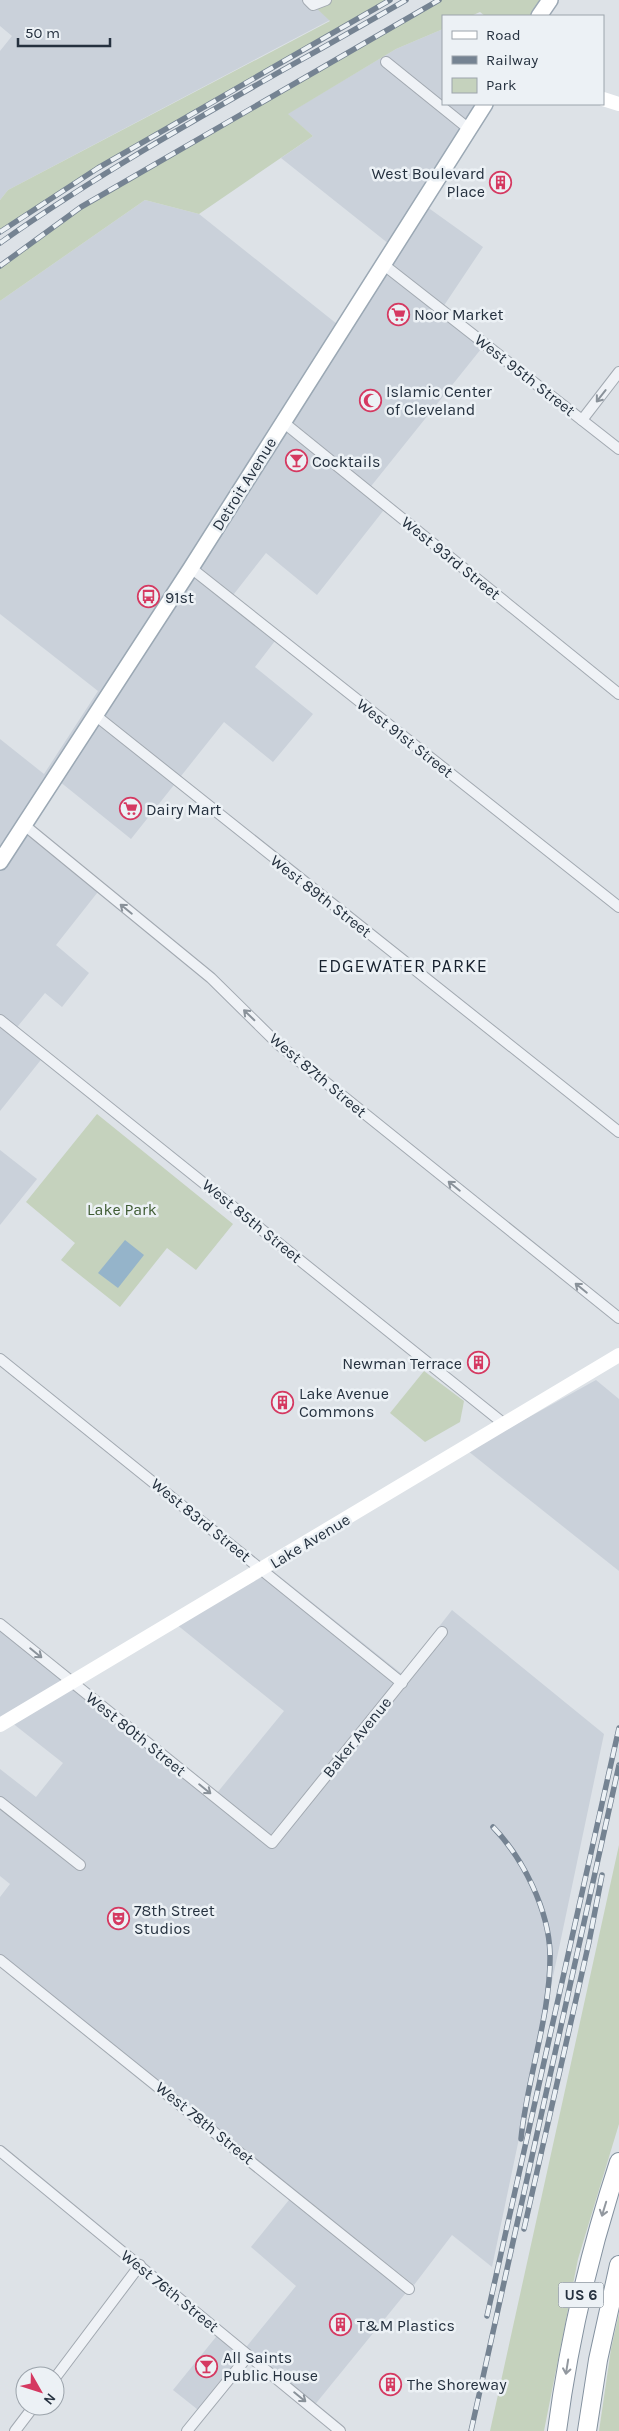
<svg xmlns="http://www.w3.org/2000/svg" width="619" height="2431" font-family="Karla,sans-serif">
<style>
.built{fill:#cad1da}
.green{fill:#c5d2bd}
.water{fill:#95b4ca}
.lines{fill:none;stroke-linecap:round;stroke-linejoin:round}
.street-casing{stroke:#a2a9b1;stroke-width:12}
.primary-casing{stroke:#9ba8b4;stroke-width:18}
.highway-casing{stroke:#83919f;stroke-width:20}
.street{stroke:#eff2f6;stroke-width:10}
.secondary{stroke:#fff;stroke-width:14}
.primary{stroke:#fff;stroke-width:15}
.highway{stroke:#fff;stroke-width:18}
.rail-casing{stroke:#758392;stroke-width:5.5}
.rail{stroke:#ecf1f5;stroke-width:4;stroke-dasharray:11;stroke-linecap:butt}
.oneway{stroke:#8a929a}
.oneway2{stroke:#92989f}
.labels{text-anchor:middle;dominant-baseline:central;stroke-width:5;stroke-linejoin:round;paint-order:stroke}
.shield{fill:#ecf1f5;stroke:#616b76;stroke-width:1}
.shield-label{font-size:15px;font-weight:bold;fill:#25313f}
.poi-label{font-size:16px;fill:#25313f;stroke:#ecf1f5;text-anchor:start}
.street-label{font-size:16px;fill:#25313f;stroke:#ecf1f5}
.park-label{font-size:16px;fill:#3e5b32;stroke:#ecf1f5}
.neighbourhood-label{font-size:18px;letter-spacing:1px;fill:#18222f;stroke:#ecf1f5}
</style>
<rect width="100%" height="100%" fill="#dde2e7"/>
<g class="built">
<polygon points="0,0 308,0 330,20 8,190 0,200 0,51 12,36 0,26"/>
<polygon points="443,29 443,104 485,104 423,204 483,247 441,310 485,344 368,490 387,506 317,595 266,553 230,599 278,637 255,667 313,714 273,762 224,722 131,839 54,777 23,824 101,888 56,945 89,973 62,1007 45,993 14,1031 44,1056 0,1111 0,739 44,774 98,691 0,614 0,301 145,200 199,214 342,328 394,248 281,158 313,136 287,114 396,49"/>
<polygon points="0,1150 37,1179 0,1225"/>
<polygon points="596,1380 619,1399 619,1571 468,1451"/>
<polygon points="273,1571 402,1674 452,1610 604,1734 492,2267 452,2235 414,2285 0,1957 0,1897 10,1884 0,1876 0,1769 36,1797 63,1763 11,1722 78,1682 217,1793 284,1711 176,1624"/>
<polygon points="0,1624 71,1682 0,1725"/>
<polygon points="293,2195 409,2289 313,2407 248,2356 202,2413 173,2390 220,2332 243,2351 296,2286 251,2247"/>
</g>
<g class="green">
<polygon points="326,0 390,0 98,168 0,232 0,200 8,190 330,21 313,5"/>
<polygon points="439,0 550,0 539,16 485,16 480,12 471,16 443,16 443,29 396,49 288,114 313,136 199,214 145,200 0,301 0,266 81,207"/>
<polygon points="97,1114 233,1224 196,1270 167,1248 120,1307 61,1260 75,1243 26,1202"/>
<polygon points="424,1371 464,1401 460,1422 425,1442 390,1413"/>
<polygon points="619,1845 619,2124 578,2259 544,2431 490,2431"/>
<polygon points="619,2313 619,2431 599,2431 611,2349"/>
</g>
<polygon class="water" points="125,1240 144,1255 118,1288 98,1273"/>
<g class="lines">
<defs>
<g id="street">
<polyline points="308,0 313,5 326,0"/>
<polyline points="386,62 469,129"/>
<polyline points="384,265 619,449"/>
<polyline points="582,420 619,372"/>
<polyline points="283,422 619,694"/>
<polyline points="191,568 619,907"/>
<polyline points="95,715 619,1132"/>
<polyline points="23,824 211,978 278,1044 619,1318"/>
<polyline points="0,1020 503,1423"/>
<polyline points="0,1359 402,1683"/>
<polyline points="0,1624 272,1843 442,1632"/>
<polyline points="0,1802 80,1865"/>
<polyline points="0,1960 409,2289"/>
<polyline points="0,2151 340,2431"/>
<polyline points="55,2378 140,2265"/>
<polyline points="15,2431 34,2406"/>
<polyline points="187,2431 248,2356"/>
</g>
<g id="primary">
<polyline points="539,16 550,0"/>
<polyline points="0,862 191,568 485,104"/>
</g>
<g id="highway">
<path d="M557,2431C569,2339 590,2250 619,2162"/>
<polyline points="587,2431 598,2360 619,2265"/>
</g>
</defs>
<use href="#street" class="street-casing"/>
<use href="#primary" class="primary-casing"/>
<use href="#highway" class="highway-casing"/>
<use href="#street" class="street"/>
<g class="secondary">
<polyline points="603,99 619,104"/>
<polyline points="0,1725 619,1355"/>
</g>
<use href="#primary" class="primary"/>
<use href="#highway" class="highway"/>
<defs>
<g id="rail">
<polyline points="0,232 98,168 390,0"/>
<path d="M0,243C129,152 270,79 406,0"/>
<polyline points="0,266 81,207 439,0"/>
<path d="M493,1827C523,1858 549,1910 550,1954C551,2014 527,2078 521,2139"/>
<polyline points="524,2229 589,1942 602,1875"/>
<polyline points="487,2316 619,1728"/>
<polyline points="471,2431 619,1765"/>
</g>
</defs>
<use href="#rail" class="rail-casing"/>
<use href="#rail" class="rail"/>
</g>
<defs><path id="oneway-shaft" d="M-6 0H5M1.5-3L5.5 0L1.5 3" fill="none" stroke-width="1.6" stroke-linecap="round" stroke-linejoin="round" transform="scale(1.25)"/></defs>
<g class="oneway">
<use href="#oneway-shaft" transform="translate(601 396) rotate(128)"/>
<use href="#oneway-shaft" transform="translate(126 909) rotate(-141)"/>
<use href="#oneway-shaft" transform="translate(249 1015) rotate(-136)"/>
<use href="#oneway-shaft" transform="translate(454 1186) rotate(-141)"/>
<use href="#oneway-shaft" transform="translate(581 1288) rotate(-141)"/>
<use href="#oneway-shaft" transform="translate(36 1653) rotate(39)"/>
<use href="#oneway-shaft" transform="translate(205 1789) rotate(39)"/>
<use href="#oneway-shaft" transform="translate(300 2397) rotate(39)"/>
</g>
<g class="oneway2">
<use href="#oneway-shaft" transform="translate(604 2209) rotate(107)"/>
<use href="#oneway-shaft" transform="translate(567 2367) rotate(99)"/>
</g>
<defs>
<symbol id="building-ring" viewBox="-11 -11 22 22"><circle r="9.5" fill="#ecf1f5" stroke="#d53961" stroke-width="1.5"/><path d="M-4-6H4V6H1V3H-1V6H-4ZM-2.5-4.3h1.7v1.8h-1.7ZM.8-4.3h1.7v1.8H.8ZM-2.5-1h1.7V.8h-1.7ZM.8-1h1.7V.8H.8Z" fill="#d53961"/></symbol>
<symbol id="supermarket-ring" viewBox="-11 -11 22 22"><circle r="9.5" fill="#ecf1f5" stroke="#d53961" stroke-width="1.5"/><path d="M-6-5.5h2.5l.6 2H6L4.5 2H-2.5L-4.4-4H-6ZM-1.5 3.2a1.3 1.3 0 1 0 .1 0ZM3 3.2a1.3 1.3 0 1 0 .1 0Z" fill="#d53961"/></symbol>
<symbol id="mosque-ring" viewBox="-11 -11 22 22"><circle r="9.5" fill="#ecf1f5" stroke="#d53961" stroke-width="1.5"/><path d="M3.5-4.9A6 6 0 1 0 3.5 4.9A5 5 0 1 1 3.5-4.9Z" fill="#d53961"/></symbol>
<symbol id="bar-ring" viewBox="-11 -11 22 22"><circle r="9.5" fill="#ecf1f5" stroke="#d53961" stroke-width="1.5"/><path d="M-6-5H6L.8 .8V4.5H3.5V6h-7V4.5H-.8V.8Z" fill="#d53961"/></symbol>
<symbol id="bus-ring" viewBox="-11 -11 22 22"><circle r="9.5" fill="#ecf1f5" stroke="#d53961" stroke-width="1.5"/><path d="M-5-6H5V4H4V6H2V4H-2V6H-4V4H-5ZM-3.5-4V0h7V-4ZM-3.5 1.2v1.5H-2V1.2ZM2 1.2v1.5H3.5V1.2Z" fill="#d53961"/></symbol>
<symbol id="theatre-ring" viewBox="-11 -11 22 22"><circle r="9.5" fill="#ecf1f5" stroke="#d53961" stroke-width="1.5"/><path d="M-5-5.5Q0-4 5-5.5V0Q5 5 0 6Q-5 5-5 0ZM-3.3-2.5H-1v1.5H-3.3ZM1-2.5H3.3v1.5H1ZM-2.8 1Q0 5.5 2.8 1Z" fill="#d53961"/></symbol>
</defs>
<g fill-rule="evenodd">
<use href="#building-ring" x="488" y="170" width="25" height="25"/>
<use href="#supermarket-ring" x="386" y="302" width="25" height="25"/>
<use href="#mosque-ring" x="358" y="388" width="25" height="25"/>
<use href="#bar-ring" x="284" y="448" width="25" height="25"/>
<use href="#bus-ring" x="136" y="584" width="25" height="25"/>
<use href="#supermarket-ring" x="118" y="796" width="25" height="25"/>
<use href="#building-ring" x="466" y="1350" width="25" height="25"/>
<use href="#building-ring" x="270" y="1390" width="25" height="25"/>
<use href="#theatre-ring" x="106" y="1906" width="25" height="25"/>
<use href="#building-ring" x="328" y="2312" width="25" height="25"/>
<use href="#bar-ring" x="194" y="2354" width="25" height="25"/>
<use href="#building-ring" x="378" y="2372" width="25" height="25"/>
</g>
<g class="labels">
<rect class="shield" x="558.5" y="2282.5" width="45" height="25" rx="4"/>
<g class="shield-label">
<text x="581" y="2295">US 6</text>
</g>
<g class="poi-label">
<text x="485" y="173" text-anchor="end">West Boulevard<tspan x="485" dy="18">Place</tspan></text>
<text x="414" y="314">Noor Market</text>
<text x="386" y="391">Islamic Center<tspan x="386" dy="18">of Cleveland</tspan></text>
<text x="312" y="461">Cocktails</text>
<text x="165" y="597">91st</text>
<text x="146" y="809">Dairy Mart</text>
<text x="462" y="1363" text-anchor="end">Newman Terrace</text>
<text x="299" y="1393">Lake Avenue<tspan x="299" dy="18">Commons</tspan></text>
<text x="134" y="1910">78th Street<tspan x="134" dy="18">Studios</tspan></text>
<text x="357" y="2325">T&amp;M Plastics</text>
<text x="223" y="2357">All Saints<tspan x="223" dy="18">Public House</tspan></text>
<text x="407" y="2384">The Shoreway</text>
</g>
<g class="street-label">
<text transform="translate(525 375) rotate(38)">West 95th Street</text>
<text transform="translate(244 484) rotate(-58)">Detroit Avenue</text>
<text transform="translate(451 558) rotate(39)">West 93rd Street</text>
<text transform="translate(405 738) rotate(38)">West 91st Street</text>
<text transform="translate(321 896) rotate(38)">West 89th Street</text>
<text transform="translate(318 1075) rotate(40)">West 87th Street</text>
<text transform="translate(252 1221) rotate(39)">West 85th Street</text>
<text transform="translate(201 1520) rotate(39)">West 83rd Street</text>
<text transform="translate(310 1541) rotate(-31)">Lake Avenue</text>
<text transform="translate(136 1734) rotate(39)">West 80th Street</text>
<text transform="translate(357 1737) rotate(-51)">Baker Avenue</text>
<text transform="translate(205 2123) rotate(39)">West 78th Street</text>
<text transform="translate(170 2291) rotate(39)">West 76th Street</text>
</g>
<g class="park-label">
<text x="122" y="1209">Lake Park</text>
</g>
<g class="neighbourhood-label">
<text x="403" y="966">EDGEWATER PARKE</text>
</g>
</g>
<rect x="442" y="15" width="162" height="90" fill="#ecf1f5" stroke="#9ca4ac"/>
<rect x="452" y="31" width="25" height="8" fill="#ffffff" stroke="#9ca4ac"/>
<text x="486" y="40" font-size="15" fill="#25313f">Road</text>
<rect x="452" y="56" width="25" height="8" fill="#758392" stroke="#9ca4ac"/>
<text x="486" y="65" font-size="15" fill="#25313f">Railway</text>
<rect x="452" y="78" width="25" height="15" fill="#c5d2bd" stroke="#9ca4ac"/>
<text x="486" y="90" font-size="15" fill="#25313f">Park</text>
<g transform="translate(40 2391) rotate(129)"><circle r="24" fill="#ecf1f5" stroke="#9ca4ac"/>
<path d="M0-4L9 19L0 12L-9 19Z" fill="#d53961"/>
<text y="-8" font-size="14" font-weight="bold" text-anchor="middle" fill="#25313f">N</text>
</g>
<path d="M18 38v8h92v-8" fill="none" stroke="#25313f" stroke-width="2.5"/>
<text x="25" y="38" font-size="15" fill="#25313f" stroke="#ecf1f5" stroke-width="4" paint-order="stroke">50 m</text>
</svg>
